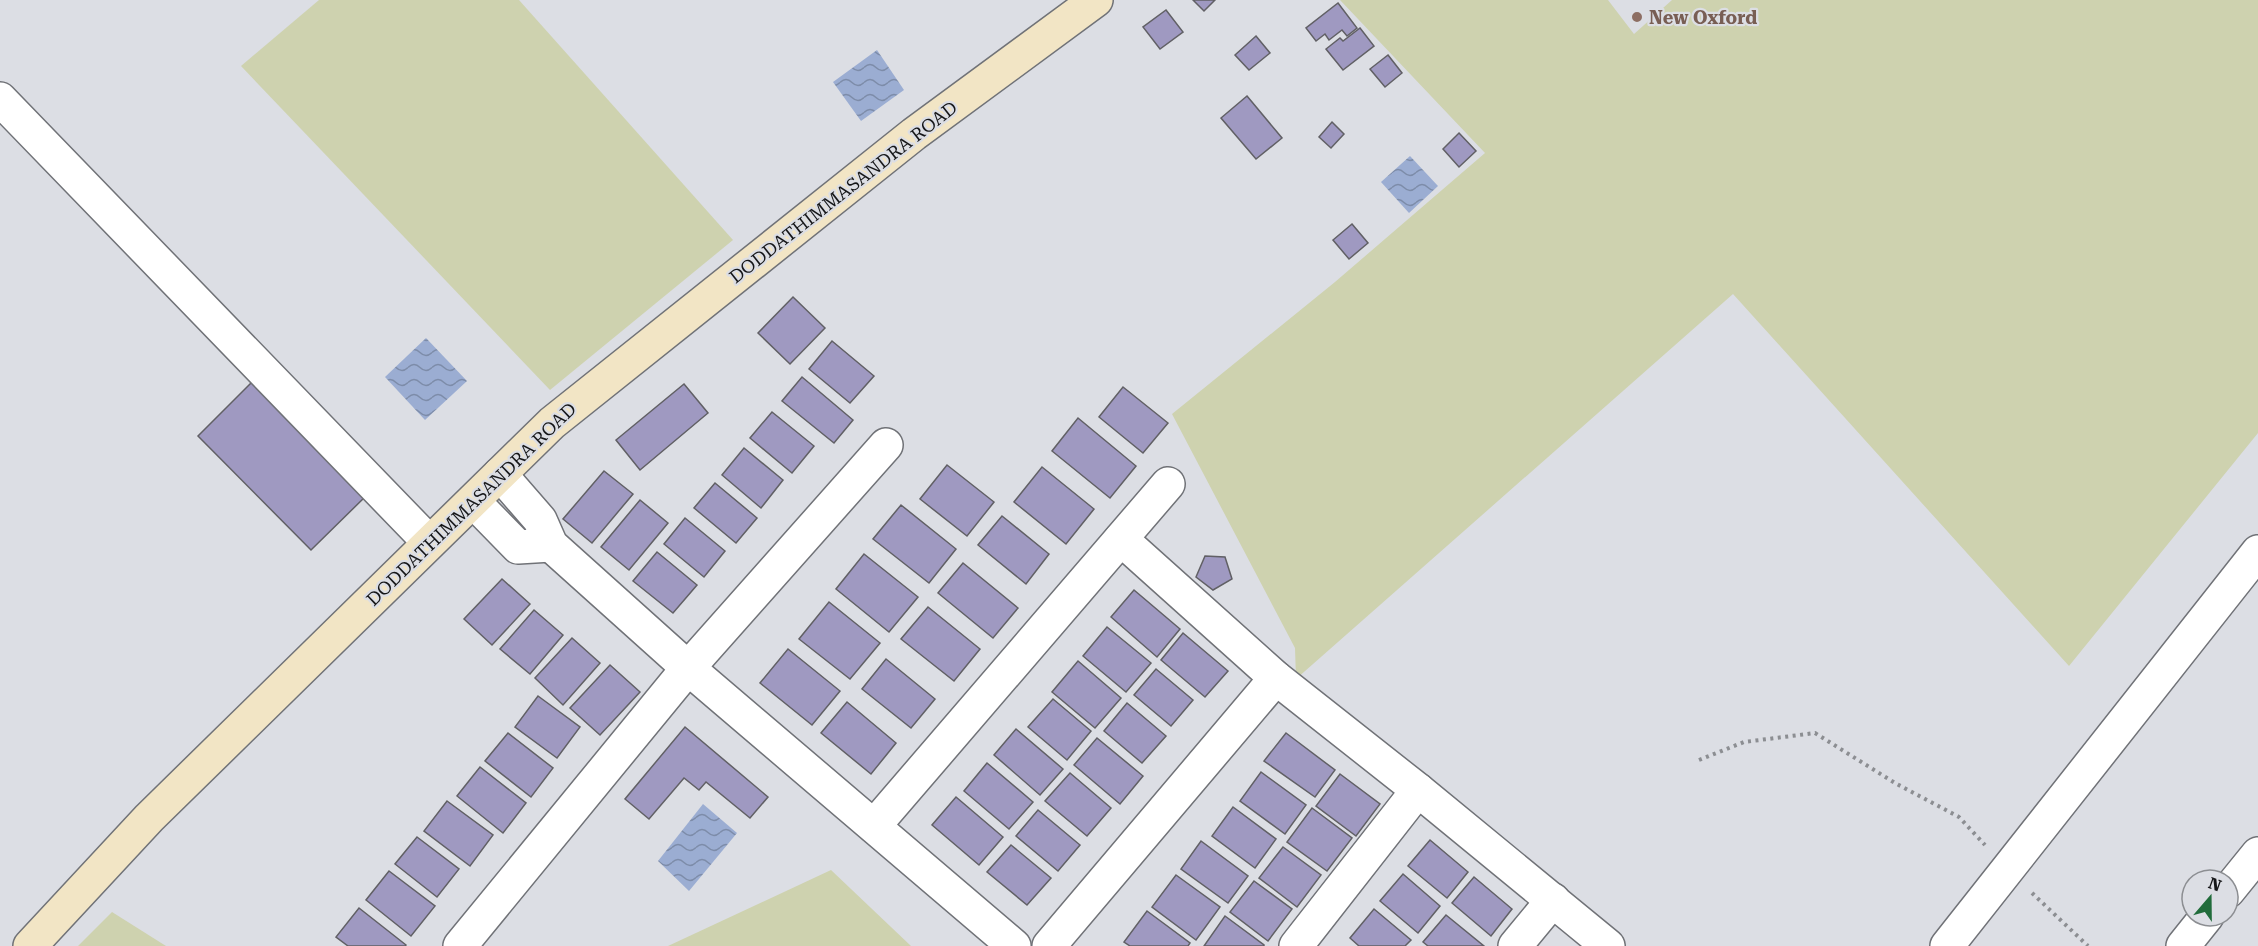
<svg xmlns="http://www.w3.org/2000/svg" width="2258" height="946" font-family="'Roboto Serif',serif">
<style>
.green{fill:#ced2af}
.water{fill:url(#water-waves)}
.building{fill:#9f99c1;stroke:#616065;stroke-width:1.5}
.lines{fill:none;stroke-linecap:round;stroke-linejoin:round}
.street-casing{stroke:#707277;stroke-width:36}
.secondary-casing{stroke:#707277;stroke-width:36}
.path{stroke:#8c8e92;stroke-width:4;stroke-dasharray:3 4.5;stroke-linecap:butt}
.street{stroke:#fff;stroke-width:33}
.secondary{stroke:#f2e5c5;stroke-width:33}
.education-dot{fill:#8d6e63;stroke:#dcdee4;stroke-width:2}
.labels{text-anchor:middle;dominant-baseline:central;stroke-width:4.5;stroke-linejoin:round;paint-order:stroke}
.education-label{font-size:18px;font-weight:bold;fill:#785e54;stroke:#dcdee4;text-anchor:start}
.street-label{font-size:18px;fill:#151618;stroke:#dcdee4}
</style>
<defs>
<pattern id="water-waves" width="16" height="10" patternUnits="userSpaceOnUse" patternTransform="scale(1.5)"><rect width="16" height="10" fill="#9badd2"/><path d="M0 5q4-4 8 0t8 0" fill="none" stroke="#7d8ca9"/></pattern>
</defs>
<rect width="100%" height="100%" fill="#dcdee4"/>
<g class="green">
<polygon points="319,0 519,0 733,240 550,390 241,66"/>
<polygon points="1340,0 1608,0 1634,34 1672,0 2258,0 2258,433 2069,666 1733,294 1296,679 1295,648 1172,414 1335,282 1485,153"/>
<polygon points="831,870 911,946 668,946"/>
<polygon points="112,912 166,946 78,946"/>
</g>
<g class="water">
<polygon points="877,50 904,90 861,121 833,82"/>
<polygon points="1410,156 1438,186 1409,213 1381,182"/>
<polygon points="426,338 467,381 425,420 385,377"/>
<polygon points="703,804 737,833 689,891 658,861"/>
</g>
<g class="building">
<polygon points="1193,0 1215,0 1204,11"/>
<polygon points="1338,3 1357,28 1347,36 1342,30 1329,40 1325,34 1316,41 1306,28"/>
<polygon points="1166,10 1183,32 1160,49 1143,27"/>
<polygon points="1360,28 1374,46 1343,70 1326,49 1340,38 1343,41"/>
<polygon points="1256,36 1270,53 1249,70 1235,55"/>
<polygon points="1388,55 1402,73 1385,87 1370,69"/>
<polygon points="1247,96 1282,138 1256,159 1221,118"/>
<polygon points="1332,122 1344,134 1331,148 1319,137"/>
<polygon points="1459,133 1476,151 1459,167 1443,149"/>
<polygon points="1352,224 1368,243 1349,259 1333,240"/>
<polygon points="793,297 825,328 790,364 758,333"/>
<polygon points="832,341 874,376 850,403 809,369"/>
<polygon points="802,377 853,420 834,443 782,401"/>
<polygon points="255,379 369,493 311,550 198,436"/>
<polygon points="684,384 708,413 640,470 616,440"/>
<polygon points="1123,387 1168,423 1143,453 1099,417"/>
<polygon points="772,412 814,446 792,473 750,438"/>
<polygon points="1078,418 1136,466 1110,498 1052,451"/>
<polygon points="744,448 783,480 761,508 722,475"/>
<polygon points="947,465 994,502 967,536 920,499"/>
<polygon points="1042,467 1094,509 1066,544 1014,502"/>
<polygon points="604,471 633,494 592,543 563,519"/>
<polygon points="715,483 757,518 736,543 694,508"/>
<polygon points="640,500 668,523 629,570 601,547"/>
<polygon points="901,505 956,549 929,583 873,539"/>
<polygon points="1002,516 1049,554 1026,584 978,545"/>
<polygon points="685,518 725,551 704,577 664,544"/>
<polygon points="657,552 697,585 673,613 633,581"/>
<polygon points="864,554 918,597 889,632 836,589"/>
<polygon points="1205,556 1225,557 1232,579 1213,590 1196,577"/>
<polygon points="963,563 1018,608 993,638 938,593"/>
<polygon points="502,579 530,604 492,645 464,619"/>
<polygon points="1134,590 1180,629 1157,657 1111,617"/>
<polygon points="829,602 880,643 850,679 799,639"/>
<polygon points="928,607 980,649 954,681 901,639"/>
<polygon points="534,610 563,635 530,674 500,649"/>
<polygon points="1107,627 1151,663 1126,692 1083,656"/>
<polygon points="1183,633 1228,671 1205,697 1161,660"/>
<polygon points="572,638 600,663 563,705 535,678"/>
<polygon points="788,649 840,691 812,725 760,683"/>
<polygon points="886,659 935,699 911,728 862,689"/>
<polygon points="1078,661 1121,698 1095,728 1052,692"/>
<polygon points="610,665 640,692 600,735 570,708"/>
<polygon points="1156,669 1193,700 1171,726 1134,695"/>
<polygon points="538,696 580,727 557,758 515,727"/>
<polygon points="1053,699 1091,731 1067,760 1028,727"/>
<polygon points="847,702 896,743 871,774 821,733"/>
<polygon points="1127,703 1166,736 1142,763 1104,731"/>
<polygon points="685,727 768,797 750,818 706,782 699,790 684,778 649,819 625,799"/>
<polygon points="1016,729 1063,769 1040,795 994,755"/>
<polygon points="508,733 553,768 531,797 485,761"/>
<polygon points="1286,733 1335,770 1315,797 1264,761"/>
<polygon points="1097,738 1143,776 1120,804 1074,765"/>
<polygon points="987,763 1033,802 1009,829 964,791"/>
<polygon points="480,767 526,803 503,833 457,796"/>
<polygon points="1261,772 1306,805 1285,834 1240,801"/>
<polygon points="1070,773 1111,808 1087,836 1045,801"/>
<polygon points="1340,774 1380,804 1356,836 1316,806"/>
<polygon points="956,797 1003,837 979,865 932,825"/>
<polygon points="447,801 493,835 470,866 424,831"/>
<polygon points="1233,807 1276,839 1255,868 1212,836"/>
<polygon points="1312,808 1352,838 1327,871 1287,842"/>
<polygon points="1038,810 1080,845 1058,871 1016,836"/>
<polygon points="417,837 459,869 437,897 395,864"/>
<polygon points="1430,840 1468,872 1447,898 1408,866"/>
<polygon points="1201,841 1248,876 1228,903 1181,869"/>
<polygon points="1011,845 1051,878 1027,905 987,872"/>
<polygon points="1283,847 1321,875 1297,907 1259,878"/>
<polygon points="389,871 435,906 411,936 366,900"/>
<polygon points="1403,874 1440,906 1418,933 1380,901"/>
<polygon points="1176,875 1220,907 1196,940 1152,907"/>
<polygon points="1474,877 1512,909 1491,936 1452,903"/>
<polygon points="1254,881 1292,909 1268,941 1230,912"/>
<polygon points="359,908 406,945 405,946 348,946 336,937"/>
<polygon points="1374,909 1411,940 1405,946 1359,946 1350,938"/>
<polygon points="1147,911 1190,943 1188,946 1130,946 1124,942"/>
<polygon points="1446,915 1484,946 1428,946 1423,942"/>
<polygon points="1225,916 1264,945 1264,946 1204,946"/>
</g>
<g class="lines">
<defs>
<g id="street">
<polyline points="0,99 429,542"/>
<polyline points="500,474 540,520 551,545 688,668 1014,946"/>
<polyline points="473,501 518,547 551,545"/>
<polyline points="1121,539 1276,678 1418,790 1608,946"/>
<polyline points="874,826 1168,484"/>
<polyline points="2228,891 2258,854"/>
<polyline points="460,946 688,668 886,445"/>
<polyline points="1049,946 1276,678"/>
<polyline points="1296,946 1418,790"/>
<polyline points="1515,946 1553,900"/>
<polyline points="1947,946 2258,552"/>
<polyline points="2183,946 2207,916"/>
</g>
<polyline id="secondary" points="30,946 149,818 552,423 914,134 1096,0"/>
</defs>
<use href="#street" class="street-casing"/>
<use href="#secondary" class="secondary-casing"/>
<g class="path">
<polyline points="1699,760 1744,742 1815,733 1895,783 1959,817 1985,845"/>
<polyline points="2032,893 2088,946"/>
</g>
<use href="#street" class="street"/>
<use href="#secondary" class="secondary"/>
</g>
<circle class="education-dot" cx="1637" cy="17" r="6"/>
<g class="labels">
<g class="education-label">
<text x="1649" y="17">New Oxford</text>
</g>
<g class="street-label">
<text transform="translate(843 192) rotate(-38)">DODDATHIMMASANDRA ROAD</text>
<text transform="translate(471 504) rotate(-44)">DODDATHIMMASANDRA ROAD</text>
</g>
</g>
<g transform="translate(2210 898) rotate(20)"><circle r="28" fill="#dcdee4" stroke="#8c8e92" stroke-width="1.5"/>
<path d="M0-4.5L10 22L0 15L-10 22Z" fill="#216c3b"/>
<text y="-9" font-size="16" font-weight="bold" text-anchor="middle" fill="#151618">N</text>
</g>
</svg>
